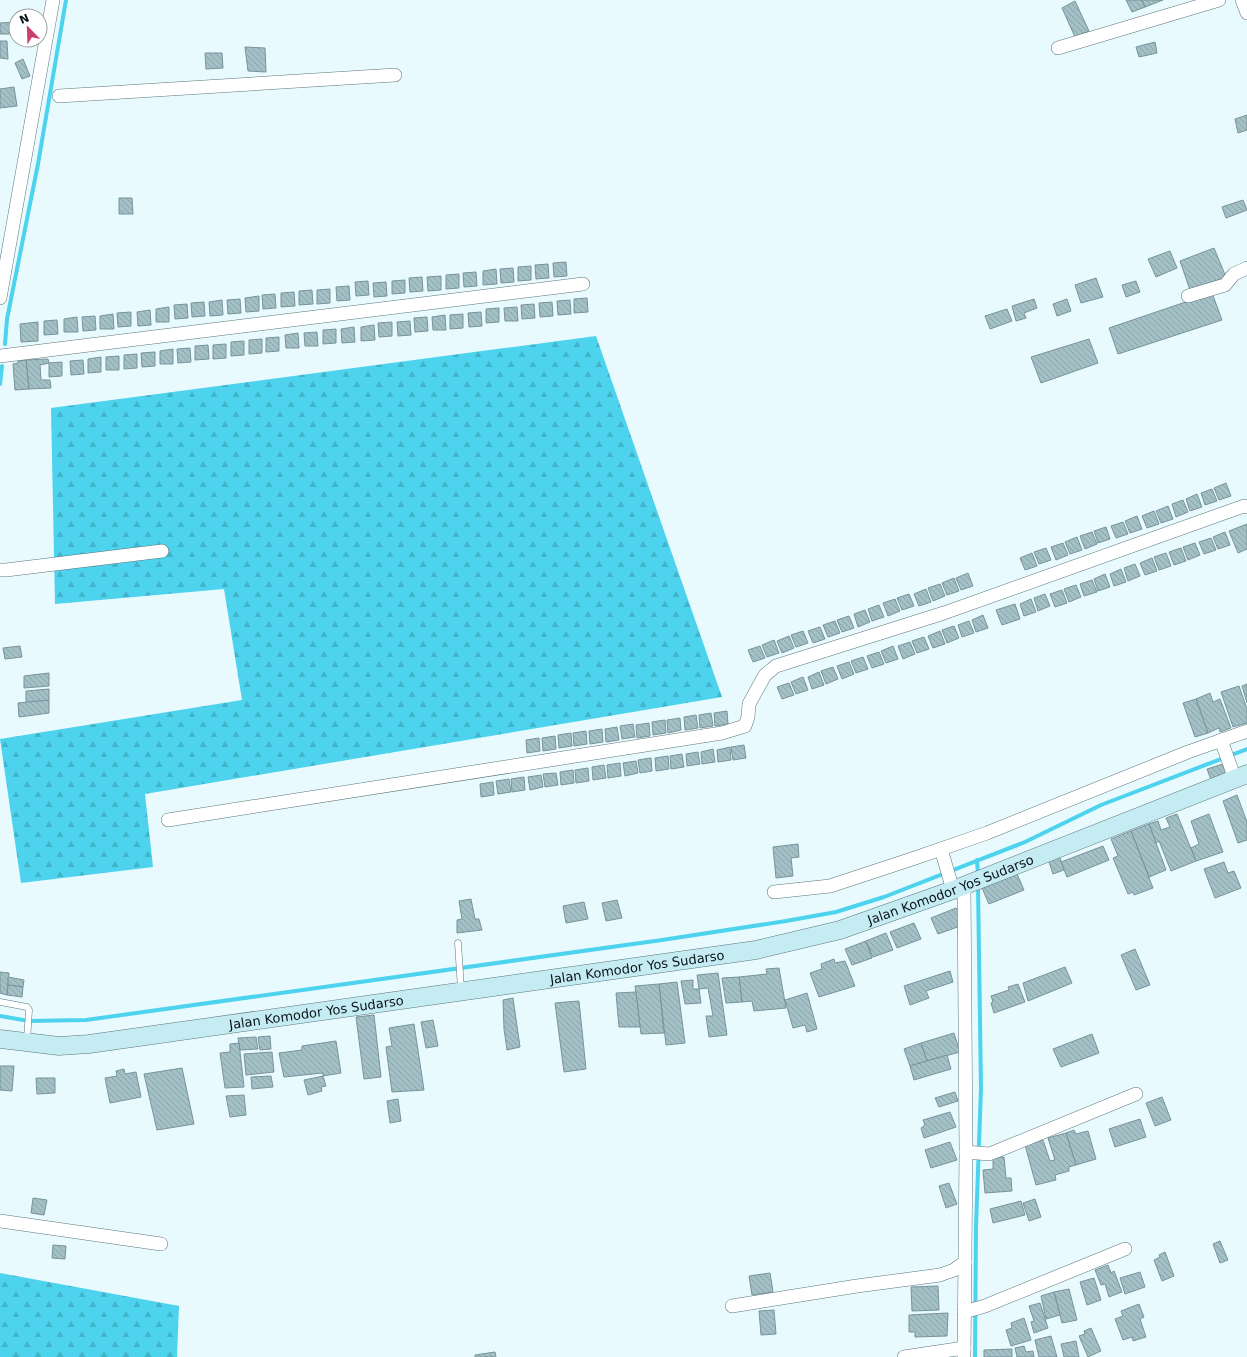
<svg xmlns="http://www.w3.org/2000/svg" width="1247" height="1357" font-family="'DejaVu Sans',sans-serif">
<style>
.forest{fill:url(#forest-firs)}
.lines{fill:none;stroke-linecap:round;stroke-linejoin:round}
.stream{stroke:#4dd3ee;stroke-width:4}
.building{fill:url(#building-back-hatch);stroke:#78939a}
.lane-casing{stroke:#5b767c;stroke-width:7}
.street-casing{stroke:#5b767c;stroke-width:14}
.secondary-casing{stroke:#5b767c;stroke-width:19}
.lane{stroke:#fff;stroke-width:6}
.street{stroke:#fff;stroke-width:13}
.secondary{stroke:#c6ecf3;stroke-width:18}
.labels{text-anchor:middle;dominant-baseline:central;stroke-width:3;stroke-linejoin:round;paint-order:stroke}
.street-label{font-size:13px;fill:#081215;stroke:#fff}
</style>
<defs>
<pattern id="forest-firs" width="22" height="20" patternUnits="userSpaceOnUse"><rect width="22" height="20" fill="#4dd3ed"/><path d="M5 1l3.5 6h-7zM16 11l3.5 6h-7z" fill="#42b4ca"/></pattern>
<pattern id="building-back-hatch" width="6" height="6" patternUnits="userSpaceOnUse"><rect width="6" height="6" fill="#a3c0c6"/><path d="M-1 5l2 2M0 0l6 6M5-1l2 2" fill="none" stroke="#8ba4a9"/></pattern>
</defs>
<rect width="100%" height="100%" fill="#e8fafe"/>
<g class="forest">
<polygon points="596,336 722,697 145,794 153,867 21,883 0,739 242,700 224,589 55,604 51,408"/>
<polygon points="0,1273 179,1306 177,1357 0,1357"/>
</g>
<g class="lines">
<g class="stream">
<polyline points="5,344 7,319 38,164 66,0"/>
<polyline points="0,384 2,366"/>
<polyline points="977,860 978,875"/>
<polyline points="0,1016 29,1021 86,1020 662,940 786,921 836,912 884,897 1025,842 1101,805 1247,749"/>
<polyline points="975,1357 976,1226 981,1088 978,886"/>
</g>
</g>
<g class="building">
<polygon points="1126,0 1142,0 1145,7 1132,12"/>
<polygon points="1142,0 1163,0 1145,7"/>
<polygon points="1075,1 1089,31 1075,37 1062,8"/>
<polygon points="16,22 16,34 0,34 0,23"/>
<polygon points="0,41 7,41 8,59 0,58"/>
<polygon points="1155,42 1157,53 1139,57 1136,47"/>
<polygon points="245,47 265,48 266,72 248,71"/>
<polygon points="205,53 222,53 223,68 206,69"/>
<polygon points="23,59 30,76 22,79 15,63"/>
<polygon points="14,87 17,106 0,108 0,89"/>
<polygon points="1247,115 1247,130 1238,133 1235,119"/>
<polygon points="119,198 132,198 133,214 119,214"/>
<polygon points="1243,200 1247,210 1226,218 1222,207"/>
<polygon points="1214,248 1226,277 1190,290 1180,261"/>
<polygon points="1170,251 1177,268 1156,277 1148,259"/>
<polygon points="566,262 567,276 554,277 553,263"/>
<polygon points="548,264 549,278 536,279 535,265"/>
<polygon points="531,266 531,280 518,281 518,267"/>
<polygon points="513,268 514,282 501,283 500,269"/>
<polygon points="496,269 497,284 483,285 483,271"/>
<polygon points="476,272 477,286 464,287 463,273"/>
<polygon points="459,274 459,288 446,289 446,275"/>
<polygon points="441,276 441,290 428,291 427,277"/>
<polygon points="422,277 423,291 410,292 409,278"/>
<polygon points="1096,278 1103,297 1081,303 1075,285"/>
<polygon points="405,280 405,293 392,294 392,281"/>
<polygon points="368,281 369,295 356,296 355,282"/>
<polygon points="1136,281 1140,292 1126,297 1122,285"/>
<polygon points="386,282 387,296 374,297 373,283"/>
<polygon points="349,286 350,300 337,301 336,287"/>
<polygon points="330,289 330,303 317,304 317,290"/>
<polygon points="312,290 313,304 299,305 299,291"/>
<polygon points="294,292 295,306 281,307 281,293"/>
<polygon points="1212,293 1222,320 1118,354 1109,328"/>
<polygon points="275,294 276,308 263,309 262,295"/>
<polygon points="259,296 259,311 246,312 245,298"/>
<polygon points="587,298 588,312 574,313 574,299"/>
<polygon points="240,299 241,313 228,314 227,300"/>
<polygon points="1034,299 1037,308 1024,313 1026,318 1016,321 1012,306"/>
<polygon points="1067,299 1071,311 1057,316 1053,304"/>
<polygon points="222,300 223,315 210,316 209,302"/>
<polygon points="570,300 571,314 558,315 557,301"/>
<polygon points="204,302 205,316 192,317 191,303"/>
<polygon points="552,302 553,316 540,317 539,303"/>
<polygon points="187,304 188,318 175,319 174,305"/>
<polygon points="534,304 535,318 522,319 521,305"/>
<polygon points="169,307 169,322 156,322 156,309"/>
<polygon points="517,307 518,321 505,321 504,308"/>
<polygon points="499,308 499,322 486,323 486,309"/>
<polygon points="1007,309 1012,321 990,329 985,316"/>
<polygon points="150,310 151,325 138,326 137,312"/>
<polygon points="131,312 131,326 118,327 117,313"/>
<polygon points="481,312 482,326 469,327 468,313"/>
<polygon points="113,314 114,329 100,329 100,316"/>
<polygon points="463,314 463,328 450,329 450,315"/>
<polygon points="445,315 446,330 433,330 432,317"/>
<polygon points="95,316 96,330 83,331 82,317"/>
<polygon points="77,317 78,332 64,332 64,319"/>
<polygon points="427,317 428,331 415,332 414,318"/>
<polygon points="57,320 58,334 44,335 44,321"/>
<polygon points="410,321 411,335 398,336 397,322"/>
<polygon points="38,322 38,341 21,342 20,324"/>
<polygon points="392,322 392,336 379,337 378,323"/>
<polygon points="374,325 375,340 361,341 361,327"/>
<polygon points="354,327 355,342 342,343 341,329"/>
<polygon points="336,329 336,343 323,344 323,330"/>
<polygon points="317,332 318,346 305,346 304,333"/>
<polygon points="298,333 299,348 286,348 285,335"/>
<polygon points="279,337 279,351 266,352 266,338"/>
<polygon points="262,339 262,353 249,354 249,340"/>
<polygon points="1089,339 1098,363 1041,383 1031,357"/>
<polygon points="244,341 244,355 231,356 231,342"/>
<polygon points="226,344 226,358 213,359 213,345"/>
<polygon points="208,345 209,359 195,360 195,346"/>
<polygon points="190,348 191,362 178,363 177,349"/>
<polygon points="173,349 173,364 160,364 160,351"/>
<polygon points="155,352 155,366 142,367 141,353"/>
<polygon points="137,354 137,368 124,369 124,355"/>
<polygon points="119,356 119,370 106,370 106,357"/>
<polygon points="101,357 101,372 88,373 88,359"/>
<polygon points="48,359 49,363 40,365 41,380 50,380 51,388 29,389 26,360"/>
<polygon points="26,360 29,389 15,390 13,364 18,363 18,361"/>
<polygon points="83,360 84,374 71,375 70,361"/>
<polygon points="62,362 62,376 49,377 49,363"/>
<polygon points="1226,483 1231,496 1219,500 1214,488"/>
<polygon points="1212,489 1217,501 1205,505 1201,493"/>
<polygon points="1197,494 1202,507 1190,511 1186,499"/>
<polygon points="1183,500 1188,512 1176,517 1172,504"/>
<polygon points="1168,506 1173,519 1161,523 1156,511"/>
<polygon points="1154,511 1159,524 1147,528 1142,516"/>
<polygon points="1137,516 1142,529 1130,533 1125,521"/>
<polygon points="1123,522 1128,534 1116,538 1111,526"/>
<polygon points="1247,524 1247,549 1238,553 1229,531"/>
<polygon points="1106,527 1110,539 1098,543 1094,531"/>
<polygon points="1092,532 1097,544 1085,549 1080,536"/>
<polygon points="1225,532 1230,545 1218,549 1213,537"/>
<polygon points="1077,537 1082,550 1070,554 1065,542"/>
<polygon points="1211,538 1216,550 1204,554 1199,542"/>
<polygon points="1063,543 1068,555 1056,560 1051,547"/>
<polygon points="1195,543 1200,555 1188,560 1183,547"/>
<polygon points="1046,548 1051,560 1039,564 1034,552"/>
<polygon points="1181,548 1186,561 1174,565 1169,552"/>
<polygon points="1032,553 1037,566 1025,570 1020,558"/>
<polygon points="1166,553 1171,566 1159,570 1154,557"/>
<polygon points="1152,558 1157,571 1145,575 1140,563"/>
<polygon points="1135,564 1140,576 1128,581 1124,568"/>
<polygon points="1121,569 1126,582 1114,586 1110,574"/>
<polygon points="968,573 973,586 961,590 956,578"/>
<polygon points="1105,574 1110,587 1098,591 1094,579"/>
<polygon points="954,578 959,591 947,595 942,583"/>
<polygon points="1092,580 1097,592 1084,596 1080,584"/>
<polygon points="940,584 945,596 933,601 928,588"/>
<polygon points="1076,585 1081,597 1069,602 1064,589"/>
<polygon points="926,589 931,602 919,606 914,594"/>
<polygon points="1062,590 1067,603 1055,607 1050,594"/>
<polygon points="909,594 914,606 902,610 897,598"/>
<polygon points="1045,594 1050,606 1038,611 1034,598"/>
<polygon points="895,599 900,611 888,616 883,603"/>
<polygon points="1031,599 1036,612 1024,616 1020,604"/>
<polygon points="1015,604 1020,619 1002,625 996,610"/>
<polygon points="879,605 884,617 872,621 868,609"/>
<polygon points="865,610 870,622 858,627 854,614"/>
<polygon points="983,615 988,628 976,632 972,620"/>
<polygon points="849,616 854,628 842,632 837,620"/>
<polygon points="835,621 840,633 828,637 823,625"/>
<polygon points="969,621 974,633 962,637 958,625"/>
<polygon points="954,626 959,638 947,643 942,630"/>
<polygon points="820,627 825,639 813,643 808,631"/>
<polygon points="803,631 808,643 796,647 791,635"/>
<polygon points="940,631 945,644 933,648 928,636"/>
<polygon points="789,636 794,648 782,653 777,641"/>
<polygon points="924,637 929,649 917,653 912,641"/>
<polygon points="774,640 779,653 767,657 762,645"/>
<polygon points="910,642 915,654 903,659 898,646"/>
<polygon points="20,646 22,657 5,659 3,648"/>
<polygon points="760,646 765,658 753,662 748,650"/>
<polygon points="893,646 898,659 886,663 881,651"/>
<polygon points="879,652 884,664 872,668 867,656"/>
<polygon points="863,657 868,669 856,673 851,661"/>
<polygon points="849,662 854,674 842,679 837,666"/>
<polygon points="833,667 838,679 826,684 821,671"/>
<polygon points="819,672 824,685 812,689 808,677"/>
<polygon points="49,673 49,686 24,688 24,676"/>
<polygon points="803,677 808,690 796,694 791,682"/>
<polygon points="789,683 794,695 782,699 777,687"/>
<polygon points="1247,684 1247,703 1242,686"/>
<polygon points="1239,686 1247,709 1247,723 1233,727 1221,692"/>
<polygon points="49,689 49,700 26,703 26,691"/>
<polygon points="1210,693 1213,702 1220,699 1231,728 1220,732 1219,728 1208,733 1196,699"/>
<polygon points="1196,699 1208,733 1195,737 1183,703"/>
<polygon points="49,700 49,713 19,717 18,703"/>
<polygon points="727,711 728,724 715,726 714,713"/>
<polygon points="711,713 713,726 700,728 699,715"/>
<polygon points="696,715 698,728 685,730 684,717"/>
<polygon points="680,718 681,730 668,733 667,720"/>
<polygon points="665,720 666,733 653,735 652,722"/>
<polygon points="649,723 650,736 637,738 636,725"/>
<polygon points="633,724 635,737 622,739 620,726"/>
<polygon points="617,727 619,740 606,742 605,729"/>
<polygon points="602,729 603,742 590,744 589,731"/>
<polygon points="586,731 587,744 574,746 573,733"/>
<polygon points="571,733 572,746 559,748 558,735"/>
<polygon points="555,736 556,749 543,751 542,738"/>
<polygon points="539,738 540,751 527,753 526,740"/>
<polygon points="744,745 746,758 733,760 731,747"/>
<polygon points="730,747 731,760 718,762 717,750"/>
<polygon points="713,749 715,762 702,764 701,752"/>
<polygon points="698,752 700,764 687,766 686,754"/>
<polygon points="682,754 684,767 671,769 670,756"/>
<polygon points="668,756 669,769 656,771 655,758"/>
<polygon points="651,758 652,771 640,773 638,760"/>
<polygon points="636,761 638,773 625,776 623,763"/>
<polygon points="620,763 621,776 608,778 607,765"/>
<polygon points="1223,764 1226,774 1211,780 1207,769"/>
<polygon points="604,765 606,778 593,780 592,767"/>
<polygon points="588,768 589,781 576,783 575,770"/>
<polygon points="573,770 574,783 561,785 560,772"/>
<polygon points="556,773 558,785 545,787 543,774"/>
<polygon points="541,775 543,787 530,790 528,777"/>
<polygon points="524,777 525,790 512,792 511,779"/>
<polygon points="509,779 511,792 498,794 496,781"/>
<polygon points="493,782 494,795 481,797 480,784"/>
<polygon points="1237,795 1247,822 1247,840 1238,843 1223,801"/>
<polygon points="1177,814 1196,861 1171,871 1159,841 1156,843 1149,824 1158,821 1161,830 1170,827 1166,818"/>
<polygon points="1209,814 1223,852 1196,861 1191,848 1199,844 1191,821"/>
<polygon points="1149,824 1166,870 1149,877 1131,831"/>
<polygon points="1131,831 1153,888 1134,895 1133,892 1128,894 1113,858 1118,856 1111,839"/>
<polygon points="798,844 799,857 791,858 793,876 776,878 773,847"/>
<polygon points="1103,846 1109,860 1067,877 1061,862"/>
<polygon points="1059,855 1064,870 1053,874 1048,859"/>
<polygon points="1224,862 1228,873 1234,871 1241,888 1215,898 1204,869"/>
<polygon points="1017,874 1024,890 989,904 982,888"/>
<polygon points="471,899 475,919 479,919 482,930 457,933 457,920 462,919 459,901"/>
<polygon points="617,900 622,918 606,921 602,903"/>
<polygon points="584,902 588,919 566,923 563,906"/>
<polygon points="956,908 963,925 938,934 931,918"/>
<polygon points="914,923 921,939 897,948 890,932"/>
<polygon points="886,933 893,950 873,957 866,941"/>
<polygon points="866,941 872,958 852,965 845,949"/>
<polygon points="1135,949 1150,985 1136,990 1121,955"/>
<polygon points="834,959 835,963 845,961 855,986 819,997 810,973 822,969 821,964"/>
<polygon points="1065,967 1072,983 1028,1001 1023,983"/>
<polygon points="779,968 786,1008 754,1011 752,1001 742,1002 739,977 767,974 766,969"/>
<polygon points="950,971 953,982 926,991 929,998 910,1005 904,986"/>
<polygon points="0,972 9,973 7,995 0,993"/>
<polygon points="718,973 727,1035 709,1037 706,1016 713,1016 708,988 699,989 697,975"/>
<polygon points="8,977 24,980 23,987 8,985"/>
<polygon points="739,977 742,1002 726,1003 722,978"/>
<polygon points="693,980 693,989 699,989 701,1003 685,1004 681,981"/>
<polygon points="677,982 685,1043 666,1045 659,984"/>
<polygon points="659,984 664,1033 641,1034 635,986"/>
<polygon points="1018,984 1025,1002 994,1013 991,1003 993,1002 991,996 1009,990 1008,987"/>
<polygon points="8,985 23,987 22,997 7,995"/>
<polygon points="636,992 640,1027 619,1027 616,993"/>
<polygon points="807,993 817,1029 807,1032 805,1025 793,1028 785,1000"/>
<polygon points="513,998 520,1047 507,1050 504,1029 503,1000"/>
<polygon points="579,1001 586,1069 564,1072 555,1003"/>
<polygon points="374,1015 381,1077 364,1079 356,1017"/>
<polygon points="433,1020 438,1046 426,1048 421,1022"/>
<polygon points="414,1024 424,1090 392,1092 386,1047 392,1046 389,1028"/>
<polygon points="954,1033 960,1052 927,1061 921,1043"/>
<polygon points="1092,1034 1099,1053 1061,1067 1053,1049"/>
<polygon points="270,1036 271,1049 260,1050 258,1037"/>
<polygon points="256,1037 258,1049 240,1050 238,1038"/>
<polygon points="336,1041 341,1073 323,1076 323,1073 284,1077 279,1053 302,1050 302,1046"/>
<polygon points="239,1043 244,1087 225,1088 220,1053 230,1052 230,1044"/>
<polygon points="921,1043 927,1061 910,1066 904,1049"/>
<polygon points="272,1052 274,1072 246,1075 244,1054"/>
<polygon points="947,1055 951,1069 914,1080 910,1066"/>
<polygon points="0,1066 14,1066 12,1091 0,1090"/>
<polygon points="182,1068 194,1124 157,1130 144,1074"/>
<polygon points="124,1069 125,1074 136,1072 141,1097 110,1103 105,1078 117,1076 116,1071"/>
<polygon points="271,1076 273,1087 252,1089 251,1077"/>
<polygon points="323,1076 326,1086 321,1087 322,1091 308,1095 304,1080"/>
<polygon points="36,1078 55,1078 55,1093 37,1094"/>
<polygon points="955,1092 958,1101 939,1107 935,1098"/>
<polygon points="244,1095 246,1115 230,1117 226,1096"/>
<polygon points="1162,1097 1171,1120 1155,1126 1146,1103"/>
<polygon points="398,1099 401,1121 390,1123 387,1101"/>
<polygon points="950,1112 956,1127 924,1138 921,1128 925,1125 923,1120"/>
<polygon points="1140,1119 1146,1137 1115,1147 1109,1129"/>
<polygon points="1074,1130 1076,1134 1088,1131 1096,1159 1076,1165 1066,1133"/>
<polygon points="1066,1133 1076,1165 1069,1167 1069,1171 1055,1175 1056,1180 1036,1185 1025,1145 1043,1140 1050,1161 1055,1160 1048,1138"/>
<polygon points="950,1142 957,1160 931,1168 925,1150"/>
<polygon points="1004,1157 1006,1178 1011,1178 1012,1191 985,1193 983,1170 993,1169 993,1158"/>
<polygon points="949,1183 957,1204 946,1208 939,1186"/>
<polygon points="33,1198 47,1200 44,1215 31,1213"/>
<polygon points="1035,1199 1041,1217 1029,1221 1023,1203"/>
<polygon points="1021,1201 1025,1215 993,1223 990,1209"/>
<polygon points="1220,1241 1228,1260 1220,1263 1213,1244"/>
<polygon points="53,1245 66,1246 65,1259 52,1258"/>
<polygon points="1165,1252 1174,1276 1162,1281 1154,1260 1160,1257 1159,1255"/>
<polygon points="1108,1265 1111,1273 1114,1271 1122,1292 1109,1297 1105,1284 1101,1285 1095,1270"/>
<polygon points="1140,1272 1145,1287 1125,1294 1120,1278"/>
<polygon points="770,1273 773,1292 752,1295 749,1276"/>
<polygon points="1094,1278 1101,1300 1087,1305 1080,1282"/>
<polygon points="938,1286 939,1310 912,1311 911,1287"/>
<polygon points="1069,1289 1077,1320 1062,1323 1054,1292"/>
<polygon points="1054,1292 1060,1315 1046,1319 1041,1296"/>
<polygon points="1040,1303 1048,1328 1034,1333 1031,1322 1034,1321 1029,1306"/>
<polygon points="1139,1304 1144,1317 1140,1319 1146,1337 1133,1341 1132,1337 1123,1340 1115,1319 1123,1316 1121,1311"/>
<polygon points="774,1310 776,1334 761,1335 759,1311"/>
<polygon points="948,1313 947,1336 915,1337 915,1332 909,1332 909,1315"/>
<polygon points="1024,1318 1031,1340 1011,1346 1006,1330 1012,1328 1011,1323"/>
<polygon points="1091,1328 1101,1351 1088,1357 1079,1336 1085,1334 1084,1331"/>
<polygon points="1051,1336 1057,1357 1039,1357 1035,1340"/>
<polygon points="1076,1341 1079,1357 1064,1357 1061,1344"/>
<polygon points="1024,1346 1026,1352 1033,1351 1034,1357 1017,1357 1015,1348"/>
<polygon points="1012,1349 1012,1357 984,1357 984,1350"/>
<polygon points="495,1352 496,1357 475,1357 475,1355"/>
</g>
<g class="lines">
<defs>
<g id="lane">
<polyline points="458,943 461,989"/>
<polyline points="0,1002 27,1007 29,1010 27,1041"/>
</g>
<g id="street">
<polyline points="1242,0 1247,13"/>
<polyline points="1058,48 1219,0"/>
<polyline points="59,96 395,75"/>
<polyline points="1188,296 1225,285 1234,274 1247,268"/>
<polyline points="0,298 53,0"/>
<polyline points="0,356 583,284"/>
<polyline points="0,570 6,570 162,551"/>
<polyline points="1221,740 1235,779"/>
<polyline points="168,820 722,733 745,726 748,717 749,704 765,675 776,666 944,613 1244,506 1247,507"/>
<polyline points="941,849 953,890"/>
<polyline points="774,892 830,886 915,858 987,833 1188,752 1247,731"/>
<polyline points="966,1152 989,1154 997,1151 1136,1094"/>
<polyline points="0,1221 161,1244"/>
<polyline points="732,1306 857,1286 940,1275 954,1270 965,1262"/>
<polyline points="964,1312 985,1306 1125,1249"/>
<polyline points="904,1357 964,1348"/>
<polyline points="964,1357 966,1152 964,885"/>
</g>
<g id="secondary">
<path id="s1" d="M0,1039L59,1046L89,1044L756,950L840,930L953,890L1247,774"/>
</g>
</defs>
<use href="#lane" class="lane-casing"/>
<use href="#street" class="street-casing"/>
<use href="#secondary" class="secondary-casing"/>
<use href="#lane" class="lane"/>
<use href="#street" class="street"/>
<use href="#secondary" class="secondary"/>
</g>
<g class="labels">
<g class="street-label">
<text stroke="none"><textPath href="#s1" startOffset="967">Jalan Komodor Yos Sudarso</textPath></text>
<text stroke="none"><textPath href="#s1" startOffset="643">Jalan Komodor Yos Sudarso</textPath></text>
<text stroke="none"><textPath href="#s1" startOffset="319">Jalan Komodor Yos Sudarso</textPath></text>
</g>
</g>
<g transform="translate(28 28) rotate(337)"><circle r="19" fill="#ffffff" stroke="#9ca0a1"/>
<path d="M0-3L7 15L0 10L-7 15Z" fill="#cb3e6f"/>
<text y="-6" font-size="11" font-weight="bold" text-anchor="middle" fill="#081215">N</text>
</g>
</svg>
